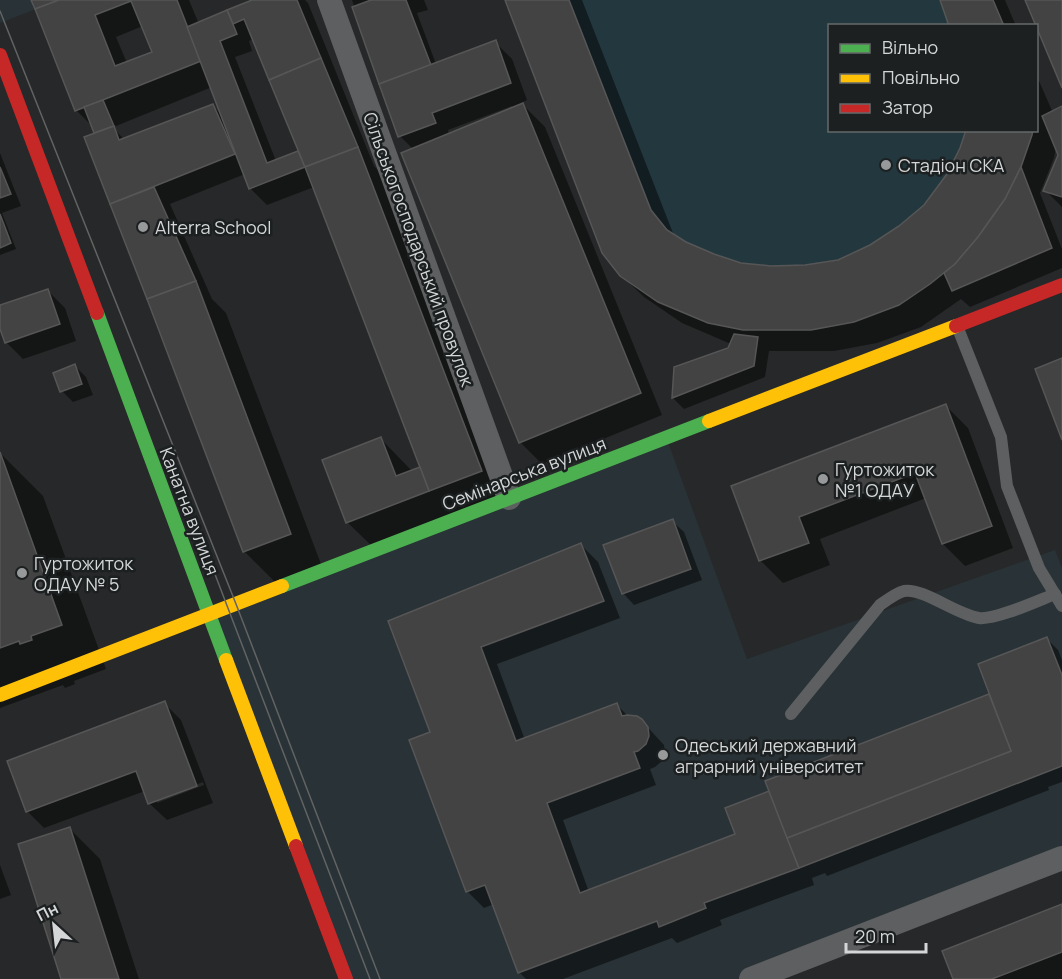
<svg xmlns="http://www.w3.org/2000/svg" width="1062" height="979" font-family="Manrope,sans-serif">
<style>
.built{fill:#293236}
.garden{fill:#23383e}
.shadow{fill:#0007;fill-rule:evenodd}
.building{fill:#434344;stroke:#565656;stroke-width:1.5;fill-rule:evenodd}
.lines{fill:none;stroke-linecap:round;stroke-linejoin:round}
.lane{stroke:#5e5f60;stroke-width:12}
.street{stroke:#5e5f60;stroke-width:24}
.fast{stroke:#4caf50;stroke-width:14}
.slow{stroke:#ffc107;stroke-width:14}
.jam{stroke:#c62828;stroke-width:14}
.tram{stroke:#626363;stroke-width:1.5}
.poi-dot{fill:#97999a;stroke:#1c2021;stroke-width:2}
.labels{text-anchor:middle;dominant-baseline:central;stroke-width:5;stroke-linejoin:round;paint-order:stroke}
.poi-label{font-size:18px;fill:#d4d6d7;stroke:#1c2021;text-anchor:start}
.street-label{font-size:18px;fill:#d4d6d7;stroke:#1c2021}
</style>
<rect width="100%" height="100%" fill="#272829"/>
<g class="built">
<polygon points="0,0 59,0 0,23"/>
<polygon points="668,442 747,659 1055,550 1062,568 1062,850 738,979 350,979 211,615"/>
</g>
<polygon class="garden" points="505,0 993,0 1004,25 830,26 830,130 1033,131 1032,135 1021,167 955,264 930,284 899,305 854,322 811,330 772,331 743,330 708,323 658,302 620,276"/>
<g class="shadow">
<path d="M33,0H189L199,24L256,0H305L308,3L374,166L379,171L503,493L378,552L347,522L381,439L412,471L422,467L314,187L267,205L250,188L245,174L170,204L212,299L226,313L321,564L275,582L244,551L86,138L96,134L93,127L76,110ZM143,26L153,53L127,63L116,37ZM254,39L300,152L276,161L235,57L252,51L249,41ZM212,87L222,115L212,105L125,140L111,126H116Z"/>
<path d="M352,0H424L428,10L417,13L436,64L495,42L512,59L527,100L521,103L545,127L662,415L542,464L520,442L413,149L400,136L380,83ZM512,106L513,109L449,135L448,130Z"/>
<polygon points="507,0 582,0 673,233 676,238 686,244 741,264 771,268 806,267 838,261 871,246 900,227 925,206 948,175 968,130 1036,130 1036,74 1053,113 1062,108 1062,207 1045,190 1060,155 1056,147 1054,158 1040,193 1062,249 1062,268 970,307 961,299 921,327 877,343 834,351 769,351 765,377 684,409 673,398 676,369 729,349 731,344 682,323 644,297 621,275"/>
<polygon points="941,0 1005,0 1016,26 951,26"/>
<polygon points="0,153 21,206 2,213 16,249 0,255"/>
<polygon points="48,291 65,308 76,341 23,359 6,342 0,324 0,307"/>
<polygon points="75,366 86,377 93,395 73,402 62,391"/>
<polygon points="946,406 968,428 1013,548 965,566 943,544 926,498 820,539 830,565 783,583 761,561 733,487"/>
<polygon points="0,453 43,496 106,669 74,681 75,684 65,688 63,685 0,708"/>
<polygon points="672,521 684,532 702,580 634,605 623,593"/>
<polygon points="581,545 598,562 620,618 497,664 525,740 617,705 628,716 641,720 664,745 665,753 662,761 655,767 650,769 656,785 563,820 589,892 737,835 771,792 989,696 993,700 1047,639 1058,650 1062,660 1062,782 1048,787 1049,790 827,876 825,873 812,878 814,885 720,920 722,925 677,943 672,938 563,979 526,979 519,972 494,904 484,908 467,891 432,733 390,622"/>
<path d="M164,703L181,720L213,803L167,820L150,804L145,791L44,828L27,811ZM203,782L204,785L157,803V800Z"/>
<polygon points="70,829 100,859 139,979 63,979"/>
<polygon points="0,865 11,895 0,899"/>
<polygon points="1062,906 1062,979 955,979"/>
</g>
<g class="building">
<polygon points="31,0 59,0 35,9"/>
<path d="M59,0H177L201,61L75,111L35,9ZM131,1L152,52L115,66L95,15Z"/>
<polygon points="252,0 297,0 321,58 269,80 244,19 233,24 227,10"/>
<polygon points="371,0 406,0 431,65 379,84 352,7"/>
<polygon points="505,0 569,0 651,210 667,230 686,242 714,254 741,263 771,266 805,265 838,260 870,245 899,226 924,205 947,174 960,148 966,130 1033,130 1032,135 1021,167 1005,199 978,237 955,264 930,284 899,305 854,322 811,330 743,330 708,323 658,302 636,287 620,276 602,253"/>
<polygon points="940,0 993,0 1004,26 949,26"/>
<polygon points="1025,0 1062,0 1062,88 1036,26"/>
<polygon points="227,10 237,34 220,41 267,163 298,151 305,167 249,189 187,27"/>
<polygon points="496,40 511,83 432,113 436,123 398,137 379,84"/>
<polygon points="321,58 358,147 305,167 269,80"/>
<polygon points="103,100 114,126 94,133 84,107"/>
<polygon points="523,103 641,393 519,443 401,153"/>
<polygon points="213,104 235,154 110,204 84,137 114,126 119,140"/>
<polygon points="1062,106 1062,197 1043,191 1058,155 1042,116"/>
<polygon points="358,147 482,471 429,491 305,167"/>
<polygon points="0,167 11,194 0,198"/>
<polygon points="1021,167 1052,248 952,291 944,273 955,264 978,237 1005,199"/>
<polygon points="154,187 196,281 147,299 110,204"/>
<polygon points="0,214 11,243 0,248"/>
<polygon points="196,281 291,534 243,552 147,299"/>
<polygon points="48,289 60,324 5,343 0,329 0,305"/>
<polygon points="734,334 758,337 754,366 672,398 674,367 728,348"/>
<polygon points="1062,358 1062,440 1035,369"/>
<polygon points="75,364 82,384 60,392 53,373"/>
<polygon points="946,404 992,526 942,544 915,473 799,517 809,543 759,561 731,486"/>
<polygon points="381,437 396,476 420,467 429,491 346,523 322,460"/>
<polygon points="0,452 62,625 31,636 32,640 20,644 19,641 0,648"/>
<polygon points="673,519 691,569 622,594 603,545"/>
<polygon points="581,543 604,601 481,647 516,741 617,703 622,716 627,715 637,716 642,719 648,727 649,736 646,744 638,751 634,752 640,768 547,803 580,893 735,834 725,808 769,791 799,868 704,903 706,908 659,927 657,921 518,973 485,885 466,892 409,740 430,732 388,621"/>
<polygon points="1047,637 1062,675 1062,766 799,868 787,838 1011,751 978,664"/>
<polygon points="989,694 1011,751 787,838 765,781"/>
<polygon points="165,701 197,786 148,804 136,771 26,812 7,761"/>
<polygon points="70,827 119,979 61,979 18,844"/>
<polygon points="1062,904 1062,952 992,979 953,979 942,951"/>
</g>
<g class="lines">
<g class="lane">
<polyline points="957,326 1001,437 1007,486 1039,568 1062,606"/>
<path d="M791,714L880,605C887,600 896,593 904,591C924,588 955,614 979,618C996,620 1037,601 1055,594"/>
</g>
<g class="street">
<polyline points="329,0 509,498"/>
<polyline points="751,979 1062,858"/>
</g>
<g class="fast">
<polyline points="97,313 226,660"/>
<polyline points="282,586 709,421"/>
</g>
<g class="slow">
<polyline points="709,421 956,326"/>
<polyline points="226,660 296,846"/>
<polyline points="0,695 282,586"/>
</g>
<g class="jam">
<polyline points="0,55 97,313"/>
<polyline points="956,326 1062,285"/>
<polyline points="296,846 346,979"/>
</g>
<g class="tram">
<polyline points="0,11 236,604 380,979"/>
<polyline points="208,556 370,979"/>
</g>
</g>
<g class="poi-dot">
<circle cx="886" cy="165" r="6"/>
<circle cx="143" cy="227" r="6"/>
<circle cx="823" cy="479" r="6"/>
<circle cx="22" cy="573" r="6"/>
<circle cx="663" cy="755" r="6"/>
</g>
<g class="labels">
<g class="poi-label">
<text x="898" y="165">Стадіон СКА</text>
<text x="155" y="227">Alterra School</text>
<text x="835" y="469">Гуртожиток<tspan x="835" dy="21">№1 ОДАУ</tspan></text>
<text x="34" y="563">Гуртожиток<tspan x="34" dy="21">ОДАУ № 5</tspan></text>
<text x="675" y="745">Одеський державний<tspan x="675" dy="21">аграрний університет</tspan></text>
</g>
<g class="street-label">
<text transform="translate(419 249) rotate(70)">Сільськогосподарський провулок</text>
<text transform="translate(524 473) rotate(-21)">Семінарська вулиця</text>
<text transform="translate(190 511) rotate(69)">Канатна вулиця</text>
</g>
</g>
<rect x="828" y="24" width="210" height="108" fill="#1c2021" stroke="#66696a" stroke-width="1.5"/>
<rect x="840" y="44" width="30" height="9" fill="#4caf50" stroke="#66696a" stroke-width="1.5"/>
<text x="882" y="54" font-size="18" fill="#d4d6d7">Вільно</text>
<rect x="840" y="74" width="30" height="9" fill="#ffc107" stroke="#66696a" stroke-width="1.5"/>
<text x="882" y="84" font-size="18" fill="#d4d6d7">Повільно</text>
<rect x="840" y="104" width="30" height="9" fill="#c62828" stroke="#66696a" stroke-width="1.5"/>
<text x="882" y="114" font-size="18" fill="#d4d6d7">Затор</text>
<g transform="translate(54 925) rotate(333)" stroke="#1c2021" stroke-width="4.5" paint-order="stroke">
<path d="M0-4.5L10 22L0 15L-10 22Z" fill="#d4d6d7"/>
<text y="-9" font-size="16" font-weight="bold" text-anchor="middle" fill="#d4d6d7">Пн</text>
</g>
<path d="M846 943v9h80v-9" fill="none" stroke="#d4d6d7" stroke-width="3"/>
<text x="855" y="943" font-size="18" fill="#d4d6d7" stroke="#1c2021" stroke-width="4.5" paint-order="stroke">20 m</text>
</svg>
